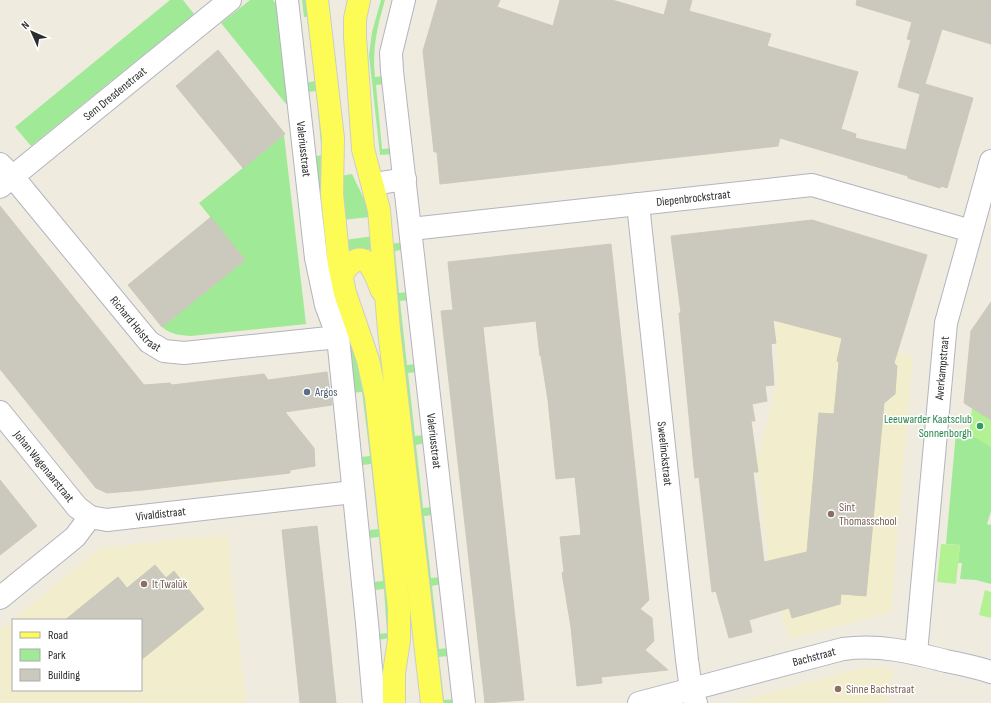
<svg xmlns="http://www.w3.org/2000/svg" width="991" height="703" font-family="'Sofia Sans Condensed',sans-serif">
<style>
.education{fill:#f2eecd;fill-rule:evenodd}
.green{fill:#a0ea97}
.pitch{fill:#b3f292}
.building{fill:#cbc9bd;stroke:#cbc9b8;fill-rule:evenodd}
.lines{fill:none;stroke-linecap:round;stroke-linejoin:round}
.street-casing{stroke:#b3b3c1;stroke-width:24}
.primary-casing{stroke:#cdcdcd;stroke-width:24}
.street{stroke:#fff;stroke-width:22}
.primary{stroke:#fdfc56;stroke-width:22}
.service-dot{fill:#5c6f8a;stroke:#fff;stroke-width:1.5}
.leisure-dot{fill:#2e9e5b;stroke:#fff;stroke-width:1.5}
.education-dot{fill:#8d6e63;stroke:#fff;stroke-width:1.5}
.labels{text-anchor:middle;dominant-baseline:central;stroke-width:3;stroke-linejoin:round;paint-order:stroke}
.street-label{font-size:12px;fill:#2d2d2d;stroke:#fff}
.service-label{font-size:12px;fill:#4e5e75;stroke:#fff;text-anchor:start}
.leisure-label{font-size:12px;fill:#27864d;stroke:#fff;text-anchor:end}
.education-label{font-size:12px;fill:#785e54;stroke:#fff;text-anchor:start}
</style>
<rect width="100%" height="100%" fill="#efecdf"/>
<g class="education">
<polygon points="775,303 797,326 897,353 913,356 891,612 789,639 769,566 757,461 777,384 776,324 778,323"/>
<path d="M227,534L246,703H0V630L100,548ZM13,620H141V690H13Z"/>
<polygon points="877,667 894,671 886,703 734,703 863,668"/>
</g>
<g class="green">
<polygon points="170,0 183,0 194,14 31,146 15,127"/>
<polygon points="250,0 273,0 276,4 281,4 292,103 286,104 221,23"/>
<polygon points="302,0 308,0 324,146 322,200 316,200 311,157 322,155 316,91 307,92 306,83 315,81 307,17 304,17"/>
<path d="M381,0H385C377,28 372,48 375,77L383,76L384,84L376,85L382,149L395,148L394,154L380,155L369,55L372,32Z"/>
<path d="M284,135L306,324L191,336C179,335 172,335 162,327L245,260L199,203Z"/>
<polygon points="352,174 372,215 370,217 342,220 340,176"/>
<polygon points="374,236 373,250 358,248 347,251 344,240"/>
<polygon points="405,242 407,249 395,251 399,293 408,292 409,300 400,301 407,365 416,364 417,372 408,373 415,436 424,435 425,443 416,445 423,508 432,507 433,515 424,516 431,578 440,577 441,584 432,586 439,649 448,648 448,656 439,657 444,700 456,699 457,703 441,703 390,244"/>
<polygon points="345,337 351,337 363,376 390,607 390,638 378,640 377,634 387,633 384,589 375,590 374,582 383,581 379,537 370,538 369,530 378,529 371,464 362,465 361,457 370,456 362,392 351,393"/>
<polygon points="956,432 969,433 991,447 991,511 987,524 991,525 991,584 976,580 960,579 962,563 958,563 960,545 946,544"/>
</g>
<g class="pitch">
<polygon points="972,408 991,420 991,447 969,434"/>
<polygon points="941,544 960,545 956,584 937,582"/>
<polygon points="985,590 991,592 991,618 979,615"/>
</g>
<g class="building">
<polygon points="438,0 500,0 497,7 553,26 560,0 612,0 664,15 668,0 692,0 689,11 771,34 767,46 858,72 841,129 856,134 855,138 906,150 920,94 898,87 911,40 907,39 912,22 856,5 857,0 991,0 991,44 942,29 925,84 973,98 947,188 941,186 940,188 908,178 908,176 780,138 778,146 440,184 437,152 434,152 423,51"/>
<polygon points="218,50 285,134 243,168 176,86"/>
<polygon points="0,206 144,385 170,383 172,385 264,374 268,380 327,372 332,405 285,412 314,448 315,466 290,470 290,473 143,490 107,493 96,488 0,369"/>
<polygon points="211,217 245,260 162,327 128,285"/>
<path d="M812,220L927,255L894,363L897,366L895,394L884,403L866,596L841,594L840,604L792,618L789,608L749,620L752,632L729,638L716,591L712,592L699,477L695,478L679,313H681L671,236ZM773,320L842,338L837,361L839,362L834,414L819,413L807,552L764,562L753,472H758L751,421H755L752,404L767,401L765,386L774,385L771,344L776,343Z"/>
<polygon points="611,244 649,600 640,609 652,618 654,641 645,650 668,670 601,677 602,683 577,686 571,627 562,573 564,572 560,537 581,535 575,477 556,479 548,400 541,356 540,356 536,321 483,327 524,700 485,703 441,311 453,310 448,262"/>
<polygon points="991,302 991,420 964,403 971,331"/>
<polygon points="0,480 37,526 0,555"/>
<polygon points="317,526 327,617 336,703 300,703 288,588 282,530"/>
<polygon points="155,565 166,578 174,571 204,609 141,660 141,620 65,620 118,577 127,588"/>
</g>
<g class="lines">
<defs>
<g id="street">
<path id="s1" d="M287,0L316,258L326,305L338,337L367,623L374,703"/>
<path id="s2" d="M404,0L391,53L392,71L464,703"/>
<path id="s3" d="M0,164L13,177L149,342L164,351L184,353L338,337"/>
<polyline points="374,184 405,179"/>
<path id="s4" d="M0,187L230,0"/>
<path id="s5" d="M638,204L687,660L691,689L696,703"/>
<path id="s6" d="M411,229L812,185L971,231"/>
<path id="s7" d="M0,412L77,507L90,517"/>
<path id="s8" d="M0,598L75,537L90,517L107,520L353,492"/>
<path id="s9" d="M916,653L946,323L991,161"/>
<path id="s10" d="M639,703L843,649C879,644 911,652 946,661C961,664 976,667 991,672"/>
</g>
<g id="primary">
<polyline points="317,0 333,138 332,194 339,264 345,293 368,360 376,397 399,608 399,640 394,673 394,703"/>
<polyline points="359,0 355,19 355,37 363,149 379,210 389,330 432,703"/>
<path d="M342,276C344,270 347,266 353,262C370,251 377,280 382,291"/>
</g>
</defs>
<use href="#street" class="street-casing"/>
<use href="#primary" class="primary-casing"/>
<use href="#street" class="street"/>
<use href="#primary" class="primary"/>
</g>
<circle class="service-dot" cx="307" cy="392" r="4"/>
<circle class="leisure-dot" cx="980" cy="426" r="4"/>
<g class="education-dot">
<circle cx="831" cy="514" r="4"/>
<circle cx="144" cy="584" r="4"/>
<circle cx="838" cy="689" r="4"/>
</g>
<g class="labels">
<g class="street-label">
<text stroke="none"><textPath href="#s4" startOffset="148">Sem Dresdenstraat</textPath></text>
<text stroke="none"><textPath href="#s1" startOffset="150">Valeriusstraat</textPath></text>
<text stroke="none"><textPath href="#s6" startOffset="284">Diepenbrockstraat</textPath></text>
<text stroke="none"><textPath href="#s3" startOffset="210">Richard Holstraat</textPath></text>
<text stroke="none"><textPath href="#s9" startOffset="286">Averkampstraat</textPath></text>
<text stroke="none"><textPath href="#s2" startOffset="445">Valeriusstraat</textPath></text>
<text stroke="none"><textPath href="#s5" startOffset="251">Sweelinckstraat</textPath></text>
<text stroke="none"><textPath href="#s7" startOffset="70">Johan Wagenaarstraat</textPath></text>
<text stroke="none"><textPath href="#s8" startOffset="193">Vivaldistraat</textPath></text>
<text stroke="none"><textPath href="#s10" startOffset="181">Bachstraat</textPath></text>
</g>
<g class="service-label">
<text x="315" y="392">Argos</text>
</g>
<g class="leisure-label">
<text x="972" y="419">Leeuwarder Kaatsclub<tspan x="972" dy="14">Sonnenborgh</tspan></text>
</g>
<g class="education-label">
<text x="839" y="507">Sint<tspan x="839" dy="14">Thomasschool</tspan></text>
<text x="152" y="584">It Twalûk</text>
<text x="846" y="689">Sinne Bachstraat</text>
</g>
</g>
<rect x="12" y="619" width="130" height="72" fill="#ffffff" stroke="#ababab"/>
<rect x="20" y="632" width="20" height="6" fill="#fdfc56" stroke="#ababab"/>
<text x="48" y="639" font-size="12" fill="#2d2d2d">Road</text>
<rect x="20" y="649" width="20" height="12" fill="#a0ea97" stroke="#ababab"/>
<text x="48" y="659" font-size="12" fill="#2d2d2d">Park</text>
<rect x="20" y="669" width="20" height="12" fill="#cbc9bd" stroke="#ababab"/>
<text x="48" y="679" font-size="12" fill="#2d2d2d">Building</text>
<g transform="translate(32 32) rotate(315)" stroke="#ffffff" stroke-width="3" paint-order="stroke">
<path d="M0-3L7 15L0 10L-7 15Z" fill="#2d2d2d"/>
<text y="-6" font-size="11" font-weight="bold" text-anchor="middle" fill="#2d2d2d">N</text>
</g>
</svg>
